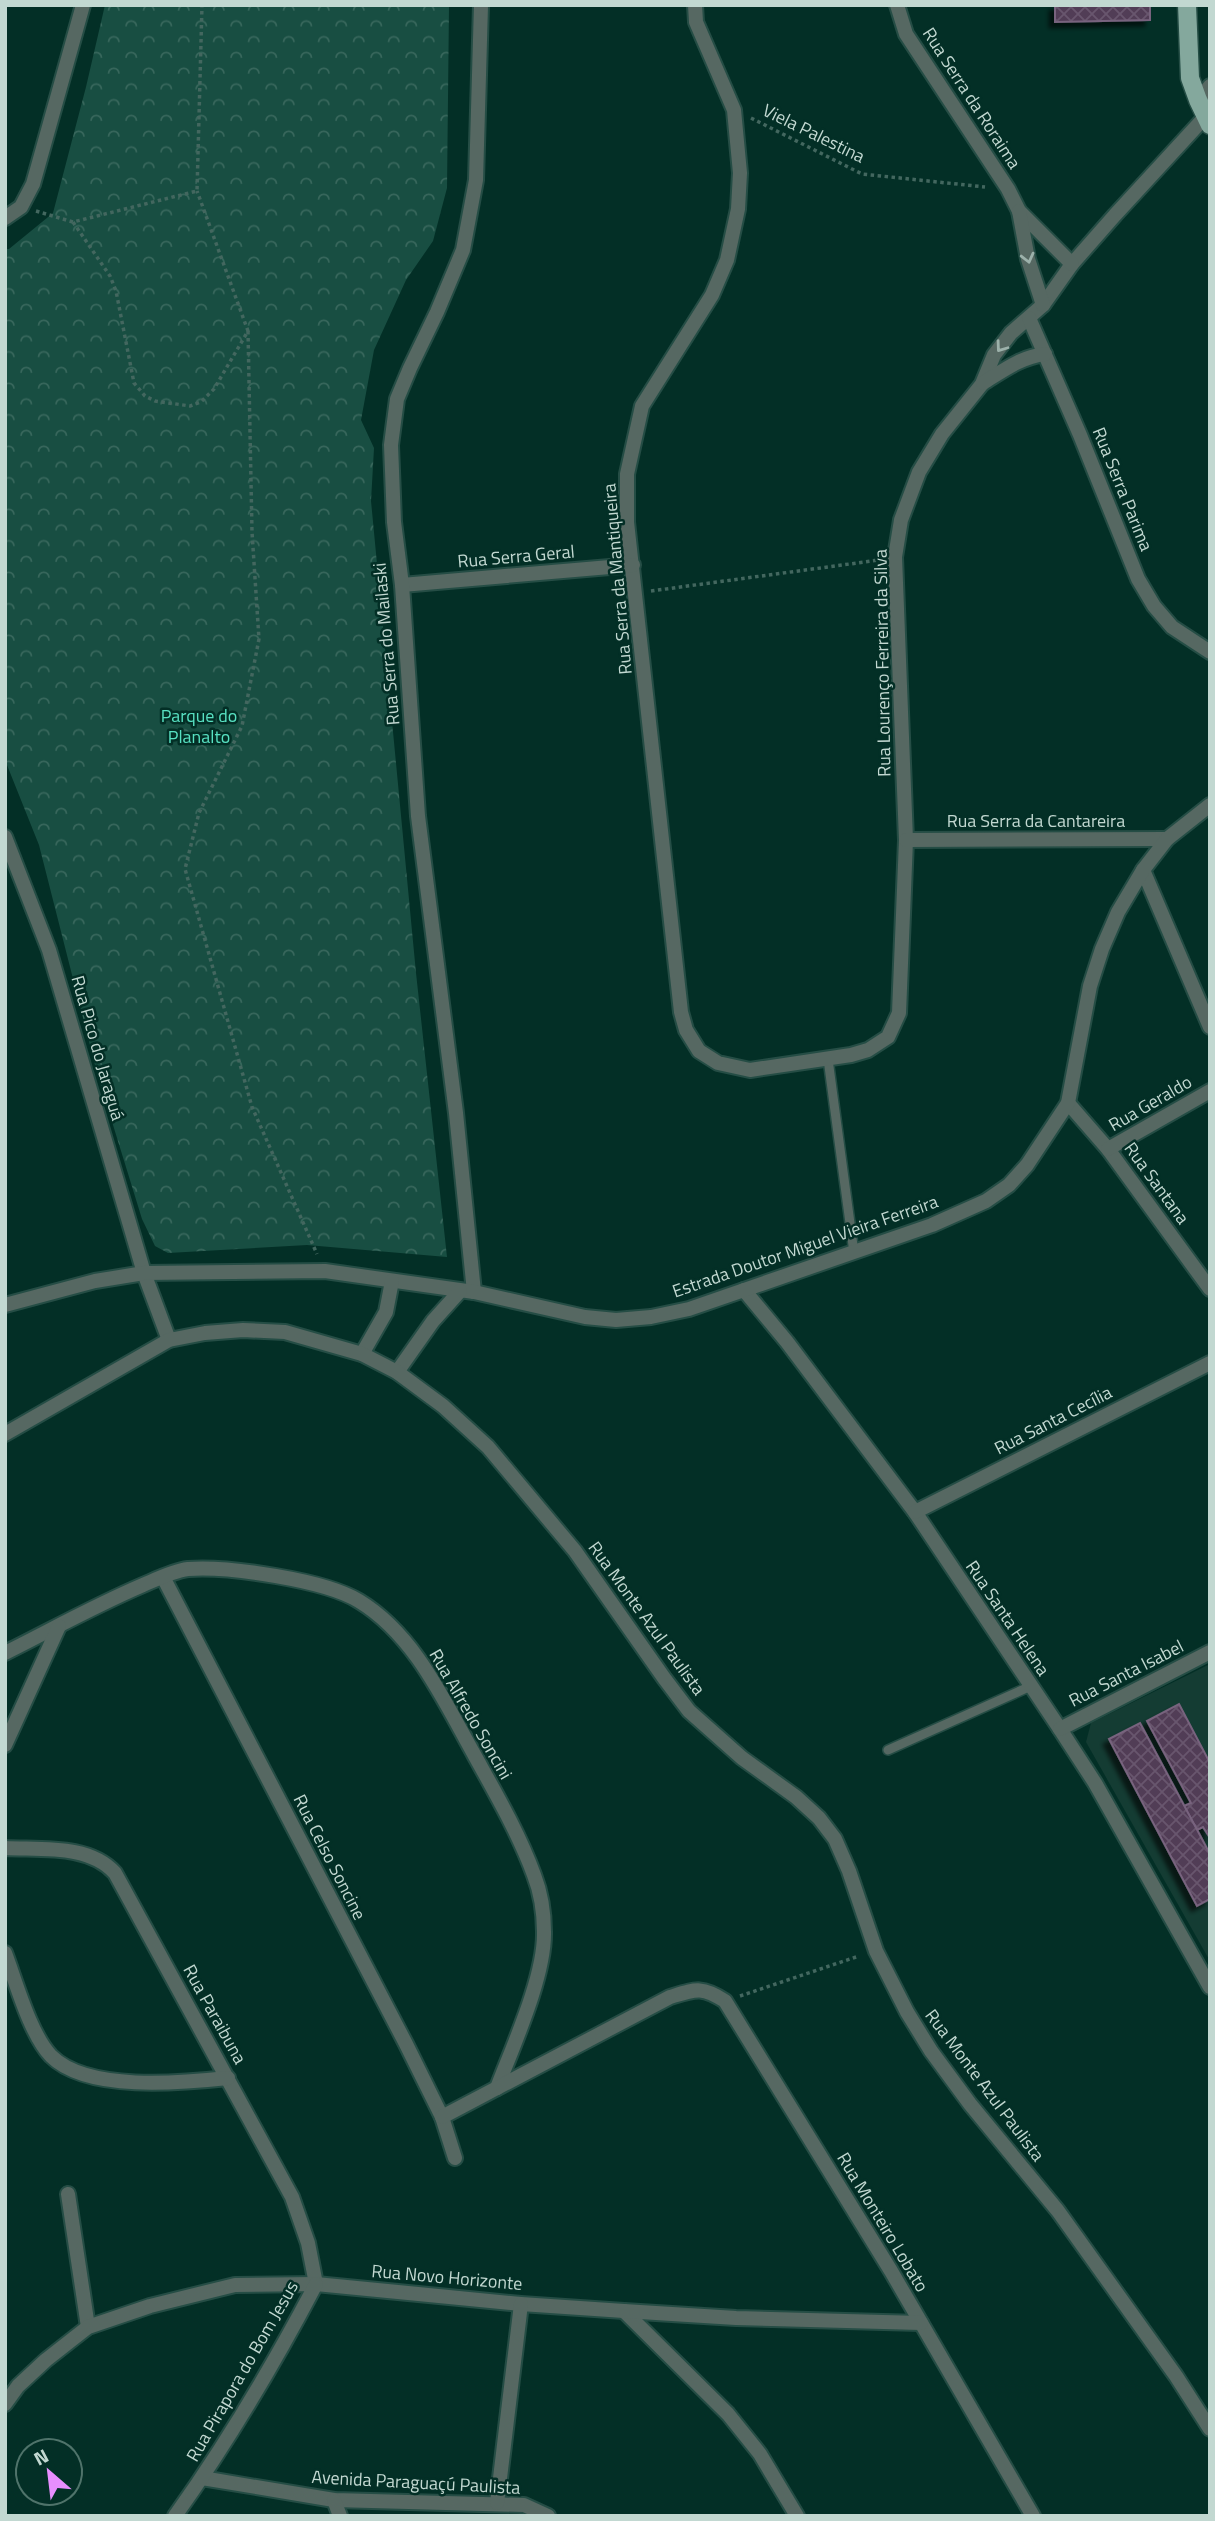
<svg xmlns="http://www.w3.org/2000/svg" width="1215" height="2521" font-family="'Titillium Web',sans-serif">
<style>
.built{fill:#143c33}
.park{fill:url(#park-crowns)}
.building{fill:url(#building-cross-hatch);stroke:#78637e;stroke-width:2;filter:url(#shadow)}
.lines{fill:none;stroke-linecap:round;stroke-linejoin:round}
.lane-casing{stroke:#254d45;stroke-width:12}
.street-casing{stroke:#254d45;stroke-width:18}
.primary-casing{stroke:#254d45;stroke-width:21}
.path{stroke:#43675f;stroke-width:3.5;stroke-dasharray:3.5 3.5;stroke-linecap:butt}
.lane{stroke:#566862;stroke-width:9}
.street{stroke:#566862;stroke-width:14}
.primary{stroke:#84a89d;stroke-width:18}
.oneway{stroke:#9cb1aa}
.labels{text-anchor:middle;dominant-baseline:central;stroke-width:5;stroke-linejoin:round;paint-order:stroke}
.street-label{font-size:18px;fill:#c2d8d1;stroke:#032f26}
.park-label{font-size:18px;fill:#58e1c2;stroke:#032f26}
</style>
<defs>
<pattern id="park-crowns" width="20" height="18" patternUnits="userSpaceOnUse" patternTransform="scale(1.75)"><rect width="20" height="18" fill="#184e42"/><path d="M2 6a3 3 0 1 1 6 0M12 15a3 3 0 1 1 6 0" fill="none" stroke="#38675c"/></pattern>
<pattern id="building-cross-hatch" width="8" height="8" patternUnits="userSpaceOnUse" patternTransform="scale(1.75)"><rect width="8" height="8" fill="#513c56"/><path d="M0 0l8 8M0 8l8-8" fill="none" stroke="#68576d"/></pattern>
<filter id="shadow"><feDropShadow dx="-5.5" dy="5.5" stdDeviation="2" flood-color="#0009"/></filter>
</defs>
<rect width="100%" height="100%" fill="#032f26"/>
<polygon class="built" points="1210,1664 1210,1961 1086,1742 1091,1723"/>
<polygon class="park" points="105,5 449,5 447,188 433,241 406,280 374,350 361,420 374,448 371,501 416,973 447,1257 307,1245 168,1253 155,1246 142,1219 97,1073 39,845 5,760 5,249 9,249 53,213 86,87"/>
<g class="building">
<polygon points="1055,5 1150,5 1150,20 1055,22"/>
<polygon points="1179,1704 1210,1763 1210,1838 1203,1827 1197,1830 1184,1806 1191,1803 1147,1721"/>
<polygon points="1140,1723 1210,1854 1210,1899 1197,1906 1109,1739"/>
</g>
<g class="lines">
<defs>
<g id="lane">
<polyline points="828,1059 854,1253"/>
<polyline points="888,1750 1031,1686"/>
</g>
<g id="street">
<polyline points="695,5 696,22 734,110 740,173 738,209 727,260 712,295 642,406 627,474 627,522 681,1012 686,1030 699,1051 718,1063 750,1070 851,1055 868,1050 888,1037 899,1013 906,840 895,557 901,520 919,472 942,434 982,384 994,355 1011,333 1043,305 1072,264 1115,215 1206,116"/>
<polyline points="897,5 906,34 1008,189 1019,211 1072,264"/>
<polyline points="1198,100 1210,86"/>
<polyline points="1019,211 1028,259 1043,305"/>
<polyline points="5,218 21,207 33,184 83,5"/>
<polyline points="1029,318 1080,435 1138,579 1154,606 1172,627 1210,652"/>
<path d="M983,383C1004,370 1021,357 1045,354"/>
<polyline points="402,585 633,565"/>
<polyline points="5,837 49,950 144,1273 169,1340"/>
<polyline points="906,840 1167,839"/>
<polyline points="1143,870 1210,1027"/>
<polyline points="1068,1103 1108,1149 1210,1289"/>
<polyline points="1108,1149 1210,1091"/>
<polyline points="744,1290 787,1342 915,1512 1060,1729 1095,1783 1210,1987"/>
<polyline points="474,1292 456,1113 418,816 402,585 394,522 391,445 397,399 410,368 437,312 463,250 476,180 481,5"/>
<polyline points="5,1305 95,1281 144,1273 325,1271 474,1292 585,1317 616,1320 651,1317 689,1309 932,1225 986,1201 1009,1185 1027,1165 1068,1103 1090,986 1102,949 1118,912 1143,870 1167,839 1210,805"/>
<polyline points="362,1354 386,1312 392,1281"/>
<polyline points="397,1372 433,1321 460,1291"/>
<polyline points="5,1434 169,1340 205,1333 243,1330 285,1332 362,1354 397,1372 443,1406 488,1447 575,1551 664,1678 689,1711 742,1758 796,1797 819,1818 835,1839 849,1871 876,1951 907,2012 931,2051 970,2104 1058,2211 1176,2376 1210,2429"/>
<polyline points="915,1512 1210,1363"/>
<polyline points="163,1577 406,2044 442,2117 455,2158"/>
<path d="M5,1653C51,1630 96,1605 143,1585C157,1579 173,1571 188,1569C228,1566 325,1580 359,1601C415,1635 444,1701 475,1756C496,1794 519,1834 534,1875C541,1893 544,1912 544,1932C545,1976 513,2046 497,2088"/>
<polyline points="1060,1729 1210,1652"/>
<polyline points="5,1745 59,1626"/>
<path d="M5,1848C41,1850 89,1844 115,1873L292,2197L308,2243L316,2284"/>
<path d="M5,1953C16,1982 30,2034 51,2056C87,2092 181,2083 228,2078"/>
<path d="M442,2117L670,1997C696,1989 702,1986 725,2001L891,2271L1033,2516"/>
<polyline points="68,2194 88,2327"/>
<polyline points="624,2311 728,2414 760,2454 797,2516"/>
<polyline points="5,2404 18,2386 46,2360 88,2327 150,2306 235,2285 316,2284 521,2304 624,2311 736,2318 921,2323"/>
<polyline points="202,2478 334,2500 524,2505 548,2516"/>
<polyline points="334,2500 340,2516"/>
<polyline points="497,2503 521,2304"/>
<path d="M175,2516C227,2443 274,2364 316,2284"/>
</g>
<polyline id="primary" points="1187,5 1190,78 1198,100 1210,125"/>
</defs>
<use href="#lane" class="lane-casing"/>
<use href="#street" class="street-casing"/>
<use href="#primary" class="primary-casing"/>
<g class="path">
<polyline points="751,118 862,174 985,187"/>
<polyline points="36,211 73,222 197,191 202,5"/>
<polyline points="73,222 110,276 116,291 134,383 145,396 155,401 190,406 201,402 214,389 248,331 197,191"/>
<polyline points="248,331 252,532 259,639 242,726 199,813 185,869 252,1107 317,1254"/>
<polyline points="651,591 879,560"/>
<polyline points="740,1996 859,1956"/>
</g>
<use href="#lane" class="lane"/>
<use href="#street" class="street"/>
<use href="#primary" class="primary"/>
</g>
<defs><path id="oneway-chevron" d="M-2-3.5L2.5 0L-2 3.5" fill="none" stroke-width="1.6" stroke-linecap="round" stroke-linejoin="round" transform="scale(1.75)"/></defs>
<g class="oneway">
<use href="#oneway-chevron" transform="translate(1028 258) rotate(76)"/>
<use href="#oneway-chevron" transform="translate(1001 347) rotate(126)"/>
</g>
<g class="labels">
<g class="street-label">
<text transform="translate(972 98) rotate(57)">Rua Serra da Roraima</text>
<text transform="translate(814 133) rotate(26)">Viela Palestina</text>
<text transform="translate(1123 489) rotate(68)">Rua Serra Parima</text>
<text transform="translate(516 556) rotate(-5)">Rua Serra Geral</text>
<text transform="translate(617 579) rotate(-95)">Rua Serra da Mantiqueira</text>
<text transform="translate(386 644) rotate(-95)">Rua Serra do Mailaski</text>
<text transform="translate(882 663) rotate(-91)">Rua Lourenço Ferreira da Silva</text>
<text x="1036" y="820">Rua Serra da Cantareira</text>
<text transform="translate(98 1048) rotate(74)">Rua Pico do Jaraguá</text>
<text transform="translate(1150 1103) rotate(-30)">Rua Geraldo</text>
<text transform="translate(1157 1183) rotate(54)">Rua Santana</text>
<text transform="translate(805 1246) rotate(-19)">Estrada Doutor Miguel Vieira Ferreira</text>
<text transform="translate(1053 1420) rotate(-27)">Rua Santa Cecília</text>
<text transform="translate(647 1618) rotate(54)">Rua Monte Azul Paulista</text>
<text transform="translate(1008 1618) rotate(56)">Rua Santa Helena</text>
<text transform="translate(1126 1673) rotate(-27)">Rua Santa Isabel</text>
<text transform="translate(471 1714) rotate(60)">Rua Alfredo Soncini</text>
<text transform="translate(330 1857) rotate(63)">Rua Celso Soncine</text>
<text transform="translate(215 2014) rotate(61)">Rua Paraibuna</text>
<text transform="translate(985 2085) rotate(53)">Rua Monte Azul Paulista</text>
<text transform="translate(883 2222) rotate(59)">Rua Monteiro Lobato</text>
<text transform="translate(447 2277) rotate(5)">Rua Novo Horizonte</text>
<text transform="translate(242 2371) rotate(-60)">Rua Pirapora do Bom Jesus</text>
<text transform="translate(416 2482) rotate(3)">Avenida Paraguaçú Paulista</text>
</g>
<g class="park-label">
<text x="199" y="715">Parque do<tspan x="199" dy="21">Planalto</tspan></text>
</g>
</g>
<rect width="1215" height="2521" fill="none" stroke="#c2d8d1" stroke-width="14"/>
<g transform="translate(49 2472) rotate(332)"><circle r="33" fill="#032f26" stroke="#4f736a" stroke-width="2"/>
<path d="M0-5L12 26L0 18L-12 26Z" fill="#e88eff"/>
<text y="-10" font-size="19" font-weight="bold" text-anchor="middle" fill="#c2d8d1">N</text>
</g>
</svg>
